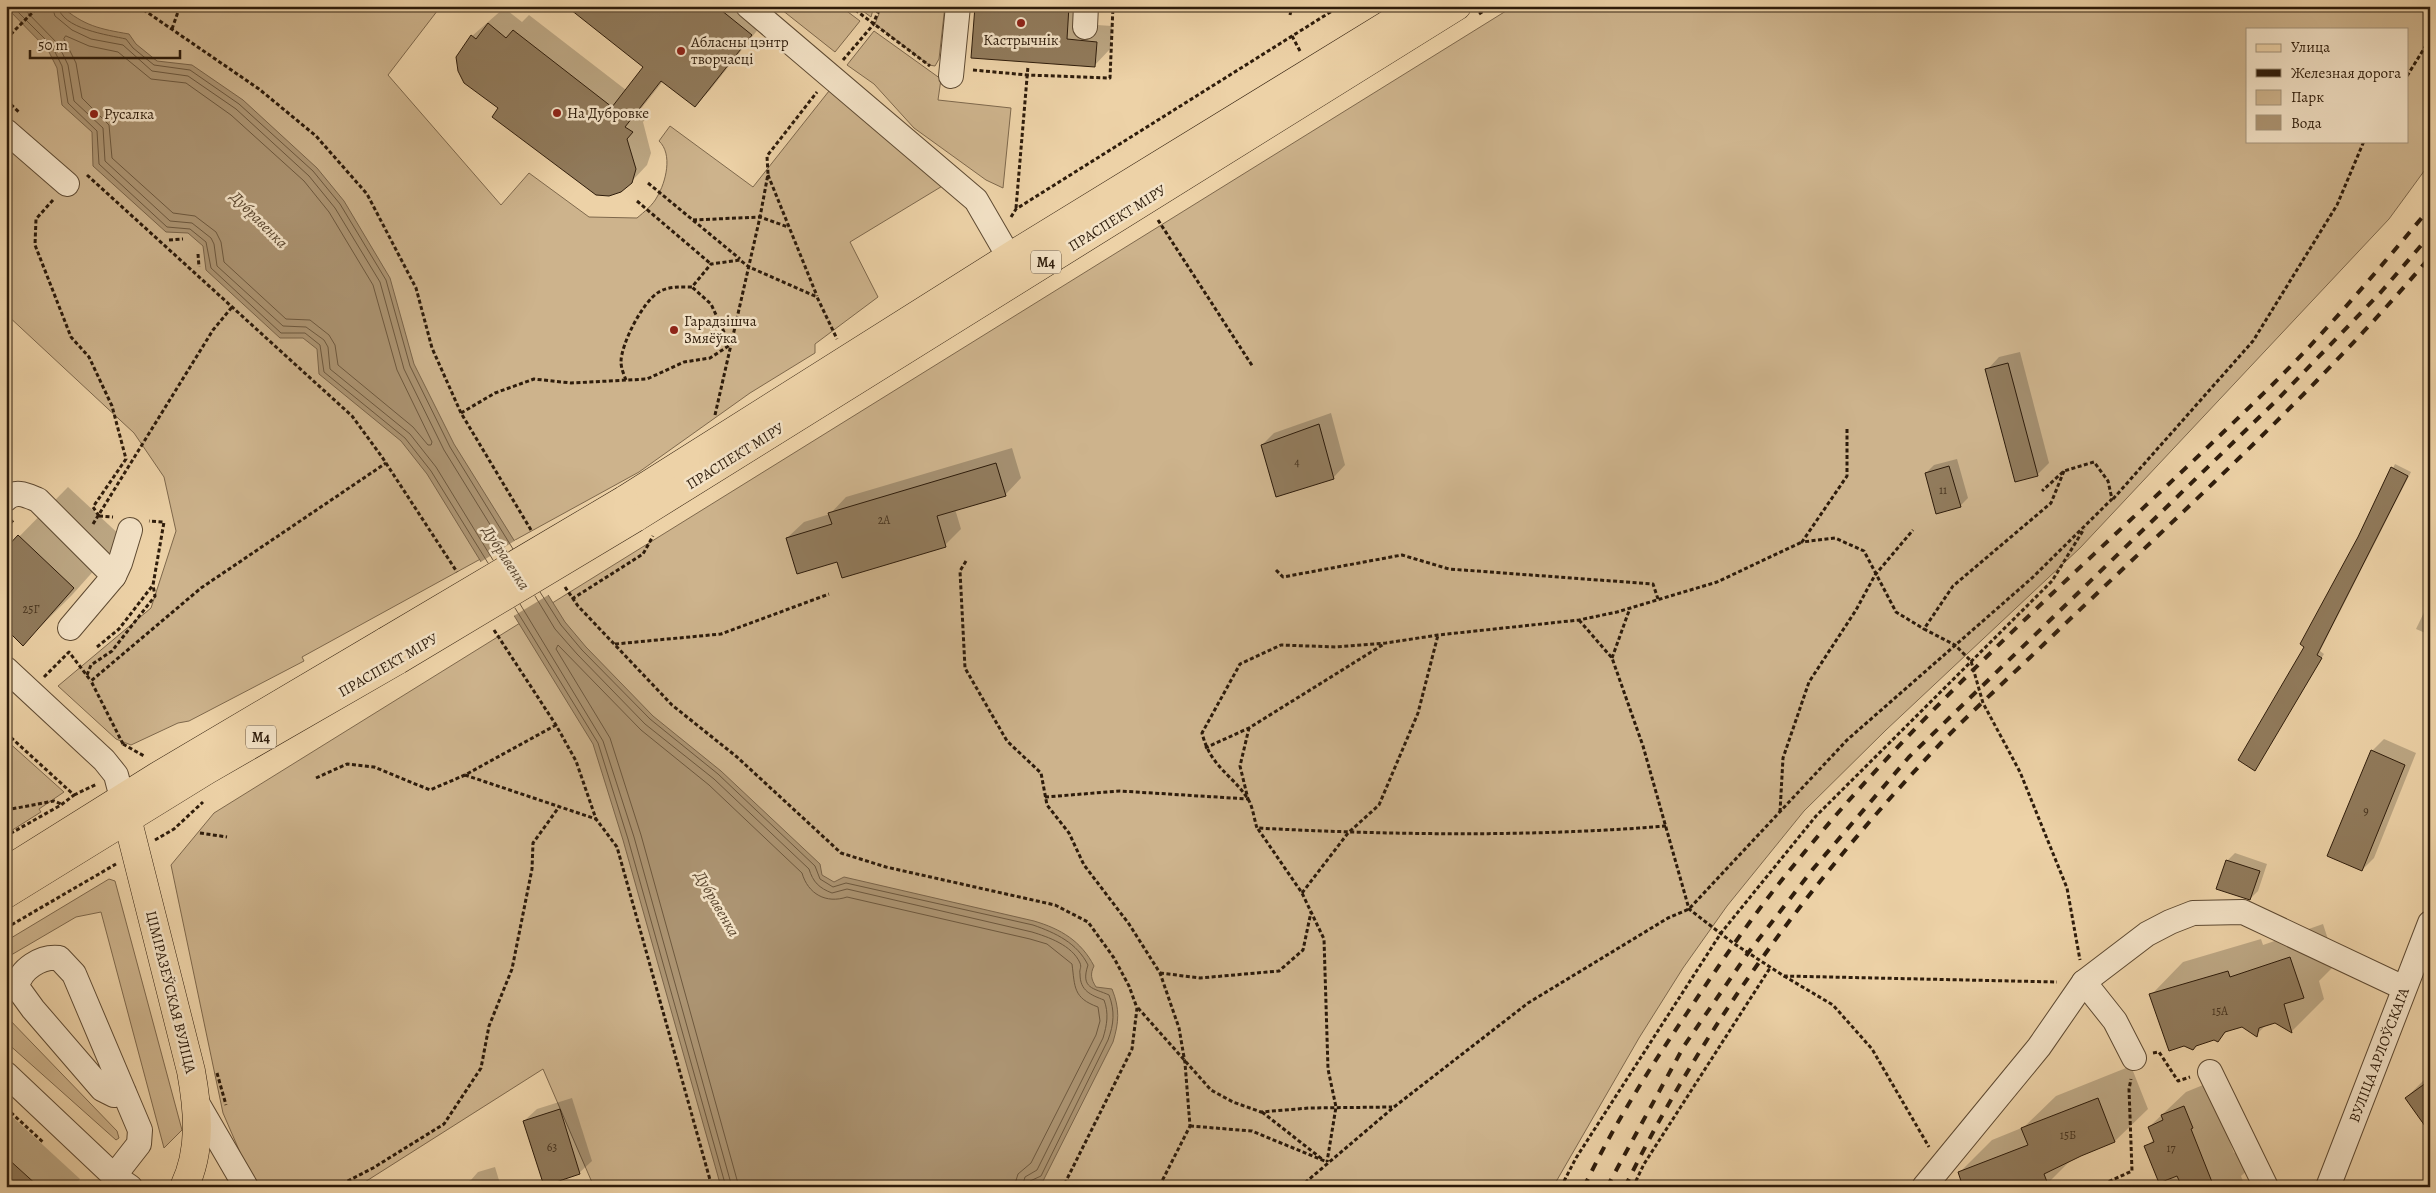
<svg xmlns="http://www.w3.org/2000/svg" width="2436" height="1193" font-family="Alegreya,serif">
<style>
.green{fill:#cdb38c;stroke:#7e684c;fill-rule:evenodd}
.water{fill:#ac9472;stroke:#7a6449}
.pier{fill:#edd2a7}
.shadow{fill:#0003}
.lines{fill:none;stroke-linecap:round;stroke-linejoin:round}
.shore{stroke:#6d583e;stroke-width:1}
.building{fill:#917b5c;stroke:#2e1c0b}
.minor-casing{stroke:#5e4a32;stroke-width:26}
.major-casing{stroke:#2e1c0b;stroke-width:29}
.path{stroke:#2e1c0b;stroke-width:3;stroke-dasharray:4 2.5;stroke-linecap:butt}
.minor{stroke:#f3e2c6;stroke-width:24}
.major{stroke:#edd2a7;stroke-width:28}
.rail{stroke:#2e1c0b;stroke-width:4;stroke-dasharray:9 9;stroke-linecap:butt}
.major-bridge-casing{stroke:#2e1c0b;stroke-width:29;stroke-linecap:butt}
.major-bridge{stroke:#edd2a7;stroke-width:28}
.poi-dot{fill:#8f2418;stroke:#f3e2c6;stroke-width:2}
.labels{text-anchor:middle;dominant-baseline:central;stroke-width:5;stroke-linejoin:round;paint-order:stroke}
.number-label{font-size:12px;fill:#47341f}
.shield{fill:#f3e2c6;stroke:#695743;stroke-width:1}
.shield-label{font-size:14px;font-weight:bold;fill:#2e1c0b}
.poi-label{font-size:15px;fill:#2e1c0b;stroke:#f3e2c6;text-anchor:start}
.street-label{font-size:15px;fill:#2e1c0b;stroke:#f3e2c6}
.water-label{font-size:16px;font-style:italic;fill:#5a462f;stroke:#f3e2c6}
</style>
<rect width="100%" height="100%" fill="#edd2a7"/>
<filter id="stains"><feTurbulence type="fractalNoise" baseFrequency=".004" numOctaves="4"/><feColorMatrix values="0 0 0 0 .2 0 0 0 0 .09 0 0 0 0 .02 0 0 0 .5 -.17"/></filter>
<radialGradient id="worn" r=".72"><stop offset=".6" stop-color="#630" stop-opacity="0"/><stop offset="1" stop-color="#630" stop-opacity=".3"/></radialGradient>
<g class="green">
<path d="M6,6H441L388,75L501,205L529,173L589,217L637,218C644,212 653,205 657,197C666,182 673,154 659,141L670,126L753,187L829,91L944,185L850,242L878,297L815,344V353L750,393L639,472L302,657L304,661L189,721L178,723L131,745L116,739L58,686L151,608L176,531L164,477L134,433L6,314V121L9,117L6,114Z"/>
<polygon points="777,6 840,6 860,21 835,52"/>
<polygon points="856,6 874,6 871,17"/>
<polygon points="882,6 945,6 939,59 935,66 929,65 875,24"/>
<path d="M1514,6H2430V163L2389,219L2080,548L1886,730L1804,811L1727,906L1683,968L1639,1038L1553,1187H594L543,1069L357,1187H255L223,1113L171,865L214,813ZM2247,29H2407V141H2247Z"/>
<polygon points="874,31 941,79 938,100 1011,108 1003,188 986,180 914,128 874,84 847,65"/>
<polygon points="6,740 64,792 39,809 41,812 6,834"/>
<polygon points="109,879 115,881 182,1130 164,1148 101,912 76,917 6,958 6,941"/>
<polygon points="6,1016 117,1131 119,1138 116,1140 6,1042"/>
</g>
<path class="water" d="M61,6C84,26 100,29 129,34L136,44L157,61L192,65L243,100L317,168L344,201L390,278L414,364L454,444L565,622L586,647L653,716L721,771L820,864L822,875L834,882L844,877L1034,921C1061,929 1081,941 1094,966C1090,974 1091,979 1096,987L1112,989C1120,1009 1119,1022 1113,1042L1043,1181L1036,1182L1031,1187H721L623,840L593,744L427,474L401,441L319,374L317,349L303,338H280L206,270L203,246L188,233L166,232L93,166L92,132L62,105L57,68L48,50L6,7Z"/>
<polygon class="pier" points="516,540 550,594 512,617 479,563"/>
<g class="shadow">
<polygon points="568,6 752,6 767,18 710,90 695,106 663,81 640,110 648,116 643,122 651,153 647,165 631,182 500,108 472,36 504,8 522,22 529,15 626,90 645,67"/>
<polygon points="976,6 1084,6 1082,24 1112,26 1110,49 1094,66"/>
<polygon points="2020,352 2049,463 2037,475 1987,370 1999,357"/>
<polygon points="1331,413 1345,465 1333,478 1262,445 1274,433"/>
<polygon points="1012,448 1021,478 1005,495 955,509 961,529 945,545 838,560 787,538 804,522 830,514 846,497"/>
<polygon points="1957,459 1968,498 1960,506 1926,473 1934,465"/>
<polygon points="2395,464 2411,472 2320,651 2324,654 2255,769 2306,646"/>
<polygon points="68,487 123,538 72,595 23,644 6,550"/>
<polygon points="2430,600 2430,635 2416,629"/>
<polygon points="2384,739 2416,753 2374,858 2362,870 2372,751"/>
<polygon points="2235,853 2267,864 2258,891 2250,899 2227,861"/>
<polygon points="2323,924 2336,964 2319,981 2324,999 2292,1031 2276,1021 2267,1024 2256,1035 2242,1025 2228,1030 2218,1040 2214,1039 2198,1044 2193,1049 2151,995 2183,962 2261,939 2263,945"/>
<polygon points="6,1055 10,1058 6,1062"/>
<polygon points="2131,1066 2148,1109 2115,1141 2072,1159 2047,1184 1959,1173 1992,1140 2024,1127 2056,1096"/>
<polygon points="2430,1074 2430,1131 2406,1098"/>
<polygon points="2208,1083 2234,1153 2242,1150 2250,1168 2241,1176 2245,1187 2172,1187 2169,1178 2146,1147 2154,1139 2149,1127 2186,1092"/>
<polygon points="572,1098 592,1161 579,1173 524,1121 537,1109"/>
<polygon points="6,1111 80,1179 73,1187 6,1187"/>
<polygon points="495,1167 501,1187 451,1187 471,1180 478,1172"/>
</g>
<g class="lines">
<g class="shore">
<polyline points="12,6 52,46 62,66 68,103 97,131 99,164 167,227 190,229 206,242 211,268 281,333 305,333 320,345 324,372 405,438 431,471 488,563"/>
<polyline points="21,6 58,44 68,65 74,101 103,128 105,161 170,221 192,223 211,238 214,244 217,266 283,326 306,327 324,340 328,347 330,369 410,434 436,467 493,560"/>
<polyline points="52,6 55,16 72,30 91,39 123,45 152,71 188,76 236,109 309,176 335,208 380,282 404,369 444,450 507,552"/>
<path d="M58,6C61,29 109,35 126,39L133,48L154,65L190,70L239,104L313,171L340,204L386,280L410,366L450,447L513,549"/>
<polygon points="66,36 89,46 118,52 151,79 186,83 231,115 304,181 329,212 373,285 397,370 432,442 431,445 428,445 413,427 338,365 335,345 329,335 310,320 286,319 224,262 221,242 216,232 195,216 173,213 112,158 109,125 82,98 76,63 64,39"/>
<path d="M540,592L561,625L582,650L650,719L718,774L815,866L820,879L833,887L846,883L1033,925C1056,933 1077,943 1088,965C1080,989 1094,988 1109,995C1115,1011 1114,1024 1108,1040L1041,1176L1030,1181L1028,1187"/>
<path d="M535,596L555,629L577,654L645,724L714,779L809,869C813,882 819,888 832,893L847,889L1032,932C1048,937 1072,945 1080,963C1082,968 1079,969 1080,974C1080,991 1091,995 1104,1000C1109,1013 1107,1025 1103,1038L1037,1170L1025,1177L1022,1187"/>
<polyline points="520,604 603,741 634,837 732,1187"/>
<polyline points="515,608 598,743 628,839 726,1187"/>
<path d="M739,1187L641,835L610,738L556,649L558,645L641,730L709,785L802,873C808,894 826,904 847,897L1030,939L1047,944L1072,964C1075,987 1073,998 1098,1007L1100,1021L1096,1035L1031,1163L1018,1174L1014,1187"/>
</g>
</g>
<g class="building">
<polygon points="566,6 716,6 752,35 695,107 661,81 625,127 633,132 627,139 636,169 632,183 621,192 609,196 596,195 492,117 498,108 464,83 458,71 456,57 471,35 476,39 488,23 506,38 513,30 612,107 643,67"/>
<polygon points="975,6 1069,6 1067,39 1097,42 1095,67 971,58"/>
<polygon points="2008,363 2038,476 2015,482 1985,369"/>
<polygon points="1319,424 1334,479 1276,497 1261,445"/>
<polygon points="996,463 1006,496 937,516 946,547 842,578 837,562 797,574 786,538 832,524 828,513"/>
<polygon points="1949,466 1961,507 1936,514 1925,473"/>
<polygon points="2391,467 2408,476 2317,655 2322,658 2255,771 2238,760 2304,647 2300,644 2358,537"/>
<polygon points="18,535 74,588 23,646 6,629 6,548"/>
<polygon points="2371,750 2405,765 2362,871 2327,856"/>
<polygon points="2226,860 2260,871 2250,900 2216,889"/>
<polygon points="2290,957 2304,998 2284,1004 2292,1033 2275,1023 2259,1028 2257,1037 2242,1027 2225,1032 2218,1042 2214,1040 2196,1046 2193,1050 2184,1046 2169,1051 2149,994 2228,971 2230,977"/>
<polygon points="2430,1080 2430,1133 2405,1098"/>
<polygon points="2098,1098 2115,1142 2081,1156 2044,1174 2049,1187 1963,1187 1958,1172 2028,1145 2021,1128"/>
<polygon points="2184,1106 2193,1128 2191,1129 2214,1187 2182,1187 2177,1176 2159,1183 2144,1146 2154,1142 2148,1127 2163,1120 2161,1115"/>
<polygon points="560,1109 580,1174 544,1186 523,1121"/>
<polygon points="6,1157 39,1187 6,1187"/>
</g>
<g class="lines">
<defs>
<g id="minor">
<polyline points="748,6 976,200 1009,257"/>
<polyline points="1085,27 1086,6"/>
<polyline points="951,76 958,6"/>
<polyline points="6,131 67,184"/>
<path d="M6,499C16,489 28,496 38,500L114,576L70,628"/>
<polyline points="114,576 120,563 130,530"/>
<polyline points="6,669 104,760 116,775 122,798"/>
<polyline points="2084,982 2115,1021 2134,1058"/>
<polyline points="2210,1072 2266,1187"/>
<polyline points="6,1074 114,1176 130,1187"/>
<polyline points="196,1101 246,1187"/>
<path d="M114,1176L139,1144L140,1130L74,974L59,958C41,956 20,969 17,987L33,1009L102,1089L114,1095L124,1092"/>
<polyline points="1924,1187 2039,1047 2084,982 2147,934 2170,922 2193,913 2243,912 2404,988"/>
<polyline points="2328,1187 2430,923"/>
</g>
<g id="major">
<polyline points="624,500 1009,257 1418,6"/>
<polyline points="635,518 1457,6"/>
<path d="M123,802L191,1071C198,1109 202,1150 184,1187"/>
<polyline points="6,871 156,777 386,641"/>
<polyline points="6,894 207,770 398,660"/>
</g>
</defs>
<use href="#minor" class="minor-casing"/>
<use href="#major" class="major-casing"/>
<g class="path">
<polyline points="138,6 259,89 316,136 367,194 416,288 432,348 461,413 531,530"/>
<polyline points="850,6 930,66"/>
<polyline points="1479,14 1491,6"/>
<polyline points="1290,15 1292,6"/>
<polyline points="172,29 180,6"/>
<polyline points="1292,36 1300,51"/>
<polyline points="6,39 39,6"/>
<polyline points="843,60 873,25 880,6"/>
<polyline points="973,70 1027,75 1110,78 1113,6"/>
<polyline points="2407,76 2430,39"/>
<polyline points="6,100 20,113"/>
<polyline points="87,175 352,416 382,457 457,572"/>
<polyline points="768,175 817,296"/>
<polyline points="648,183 740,259"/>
<polyline points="53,200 36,219 35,245 71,337 89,357 112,406 126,459 93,507 99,516"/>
<polyline points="637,201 711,264"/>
<polyline points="1016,208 1028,66"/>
<polyline points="1011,217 1016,209 1340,6"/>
<polyline points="693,220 760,217 788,227"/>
<polyline points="1158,220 1253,367"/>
<polyline points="169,240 183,239"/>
<polyline points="198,254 199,267"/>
<path d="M626,380C624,375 621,368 621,362C621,344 643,301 659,292C669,286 680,287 692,287L711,264L740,260L749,267L817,297L837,339"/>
<polyline points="461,413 495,393 534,379 571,383 647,379 684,362 710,358 730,345 711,304 692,287"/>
<polyline points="715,415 760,217 768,174 767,156 817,92"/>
<polyline points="1847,429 1847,476 1802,542 1835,538 1864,551 1896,612 1924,629"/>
<polyline points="2064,471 2051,503 1953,586 1924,629 1955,645 1971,661 1983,703 2020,772 2067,888 2080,960"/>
<polyline points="2113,499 2253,341 2337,205 2364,141"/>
<polyline points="99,516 113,517"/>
<polyline points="93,524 213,330 232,307"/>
<polyline points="6,528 14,519"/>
<polyline points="966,561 960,571 965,668 1007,741 1041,773 1047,805 1069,833 1084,865 1129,924 1160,973 1179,1028 1185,1063 1190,1126 1159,1187"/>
<polyline points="1276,570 1283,577 1402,555 1449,569 1653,584 1658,599"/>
<polyline points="565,587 578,606 672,705 737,757 841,853 886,867 1055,905 1088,922 1114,958 1129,986 1137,1008 1132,1049 1063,1187"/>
<polyline points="572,599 643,554 653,536"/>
<polyline points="1579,620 1612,658 1643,746 1689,909 1733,943 1784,976 2057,982"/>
<polyline points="494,630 556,725 576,761 596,819 617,847 712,1187"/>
<polyline points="615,644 721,634 829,594"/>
<polyline points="97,647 119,629 153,585 164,522 149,521"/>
<polyline points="1612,658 1630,608"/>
<polyline points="87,675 91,665 112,651 155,596 153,585"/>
<polyline points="44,677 69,652 91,681"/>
<polyline points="6,733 74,795 61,805 6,836"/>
<polyline points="123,744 91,681 201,588 386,463"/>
<polyline points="123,744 144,756"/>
<polyline points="1205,748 1249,728 1384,644"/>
<polyline points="465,775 596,819"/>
<polyline points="316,778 347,764 374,767 430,790 465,775 556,725"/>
<polyline points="74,795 97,784"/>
<polyline points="1045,797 1120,791 1248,799 1240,766 1249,728"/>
<polyline points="6,810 54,801 61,804"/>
<polyline points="1780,812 1783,758 1809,682 1856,610 1875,575 1913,530"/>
<path d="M1666,826C1530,837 1393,835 1257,828C1254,819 1253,807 1248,799C1231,773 1211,768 1202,733L1240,664L1281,645L1336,647L1386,643L1438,635L1579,620L1617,612L1717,582L1802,542"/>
<polyline points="1258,829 1302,893 1324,939 1328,1069 1336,1107 1327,1162"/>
<polyline points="200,833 227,837"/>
<polyline points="155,840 174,829 203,802"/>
<polyline points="1302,893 1348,833 1379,805 1418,713 1438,635"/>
<polyline points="6,928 116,864"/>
<polyline points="1160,973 1200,978 1279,971 1303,950 1311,912"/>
<polyline points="1784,976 1833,1005 1872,1049 1929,1147"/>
<polyline points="1138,1008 1211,1090 1233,1102 1261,1112 1309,1108 1392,1107"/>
<polyline points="2153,1053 2159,1052 2178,1081 2190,1077"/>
<polyline points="217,1073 226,1105"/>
<polyline points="6,1108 44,1143"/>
<polyline points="1262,1112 1322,1159"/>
<polyline points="1190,1126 1252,1131 1327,1162"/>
<polyline points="336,1187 373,1168 444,1124 481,1068 489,1026 512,969 532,869 533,843 559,807"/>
<polyline points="1300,1187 1394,1107 1528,1003 1668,918 1689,909 1847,740 2032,578 2112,499 2108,481 2094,462 2064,471 2042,491"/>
<polyline points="1561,1187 1576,1158 1721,933 1816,816 2052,581 2084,529"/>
<polyline points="1633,1187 1644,1164 1770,968"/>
<polyline points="2097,1187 2132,1171 2129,1089 2131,1079"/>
</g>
<use href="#minor" class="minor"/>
<use href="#major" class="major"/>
<g class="rail">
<path d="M1584,1187C1613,1126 1649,1069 1687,1013C1721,962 1755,912 1794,865C1936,690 2109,545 2269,388C2326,332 2378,270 2430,208"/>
<polyline points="1607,1187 1684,1046 1748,953 1813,869 1909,757 2279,398 2381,292 2430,235"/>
<path d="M1625,1187C1704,1024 1816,874 1941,743C1974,709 2010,677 2044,644C2175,518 2312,396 2430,257"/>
</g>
<defs>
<g id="major-bridge">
<polyline points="386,641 624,500"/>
<polyline points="398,660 635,518"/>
</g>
</defs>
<use href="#major-bridge" class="major-bridge-casing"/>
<use href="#major-bridge" class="major-bridge"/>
</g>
<g class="poi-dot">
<circle cx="1021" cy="23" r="5"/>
<circle cx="681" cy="51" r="5"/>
<circle cx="557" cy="113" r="5"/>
<circle cx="94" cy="114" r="5"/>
<circle cx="674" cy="330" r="5"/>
</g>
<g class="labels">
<g class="number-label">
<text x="1297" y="462">4</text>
<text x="1943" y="490">11</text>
<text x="884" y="520">2А</text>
<text x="31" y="609">25Г</text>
<text x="2366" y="811">9</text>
<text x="2220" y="1011">15А</text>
<text x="2068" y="1135">15Б</text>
<text x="552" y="1147">63</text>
<text x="2171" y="1148">17</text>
</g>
<g class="shield">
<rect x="1031" y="250.5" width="30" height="23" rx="4"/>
<rect x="246" y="725.5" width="30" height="23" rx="4"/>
</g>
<g class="shield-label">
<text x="1046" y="262">М4</text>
<text x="261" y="737">М4</text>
</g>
<g class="poi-label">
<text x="1021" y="40" text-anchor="middle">Кастрычнік</text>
<text x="691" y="42">Абласны цэнтр<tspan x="691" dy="17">творчасці</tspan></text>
<text x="567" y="113">На Дубровке</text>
<text x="104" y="114">Русалка</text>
<text x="684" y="321">Гарадзішча<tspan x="684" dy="17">Змяёўка</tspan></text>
</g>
<g class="street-label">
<text transform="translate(1117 218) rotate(-32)">ПРАСПЕКТ МІРУ</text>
<text transform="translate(735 456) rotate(-32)">ПРАСПЕКТ МІРУ</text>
<text transform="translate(388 665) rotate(-30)">ПРАСПЕКТ МІРУ</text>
<text transform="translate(171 992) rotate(76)">ЦІМІРАЗЕЎСКАЯ ВУЛІЦА</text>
<text transform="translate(2379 1055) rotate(-69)">ВУЛІЦА АРЛОЎСКАГА</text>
</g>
<g class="water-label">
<text transform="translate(259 220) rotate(45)">Дубравенка</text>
<text transform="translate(506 558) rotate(57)">Дубравенка</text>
<text transform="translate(717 904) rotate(60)">Дубравенка</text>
</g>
</g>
<rect width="2436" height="1193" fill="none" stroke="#edd2a7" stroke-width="25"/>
<rect x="8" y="8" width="2421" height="1178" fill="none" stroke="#2e1c0b" stroke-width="2.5"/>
<rect x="12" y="12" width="2411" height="1168" fill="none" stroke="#2e1c0b"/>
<rect x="2246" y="28" width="162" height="115" fill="#f3e2c6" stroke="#a4937b"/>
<rect x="2256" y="44" width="25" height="8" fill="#edd2a7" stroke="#a4937b"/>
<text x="2291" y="52" font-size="15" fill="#2e1c0b">Улица</text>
<rect x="2256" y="69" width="25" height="8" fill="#2e1c0b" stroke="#a4937b"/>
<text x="2291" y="78" font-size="15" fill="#2e1c0b">Железная дорога</text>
<rect x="2256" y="90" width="25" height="15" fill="#cdb38c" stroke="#a4937b"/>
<text x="2291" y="102" font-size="15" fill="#2e1c0b">Парк</text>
<rect x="2256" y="115" width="25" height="15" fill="#ac9472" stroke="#a4937b"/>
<text x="2291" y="128" font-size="15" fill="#2e1c0b">Вода</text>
<path d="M30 50v8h150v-8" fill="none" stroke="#2e1c0b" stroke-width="2.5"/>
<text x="38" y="50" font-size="15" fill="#2e1c0b" stroke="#f3e2c6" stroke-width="4" paint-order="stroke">50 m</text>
<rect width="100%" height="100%" filter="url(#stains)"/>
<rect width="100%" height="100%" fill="url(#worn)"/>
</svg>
